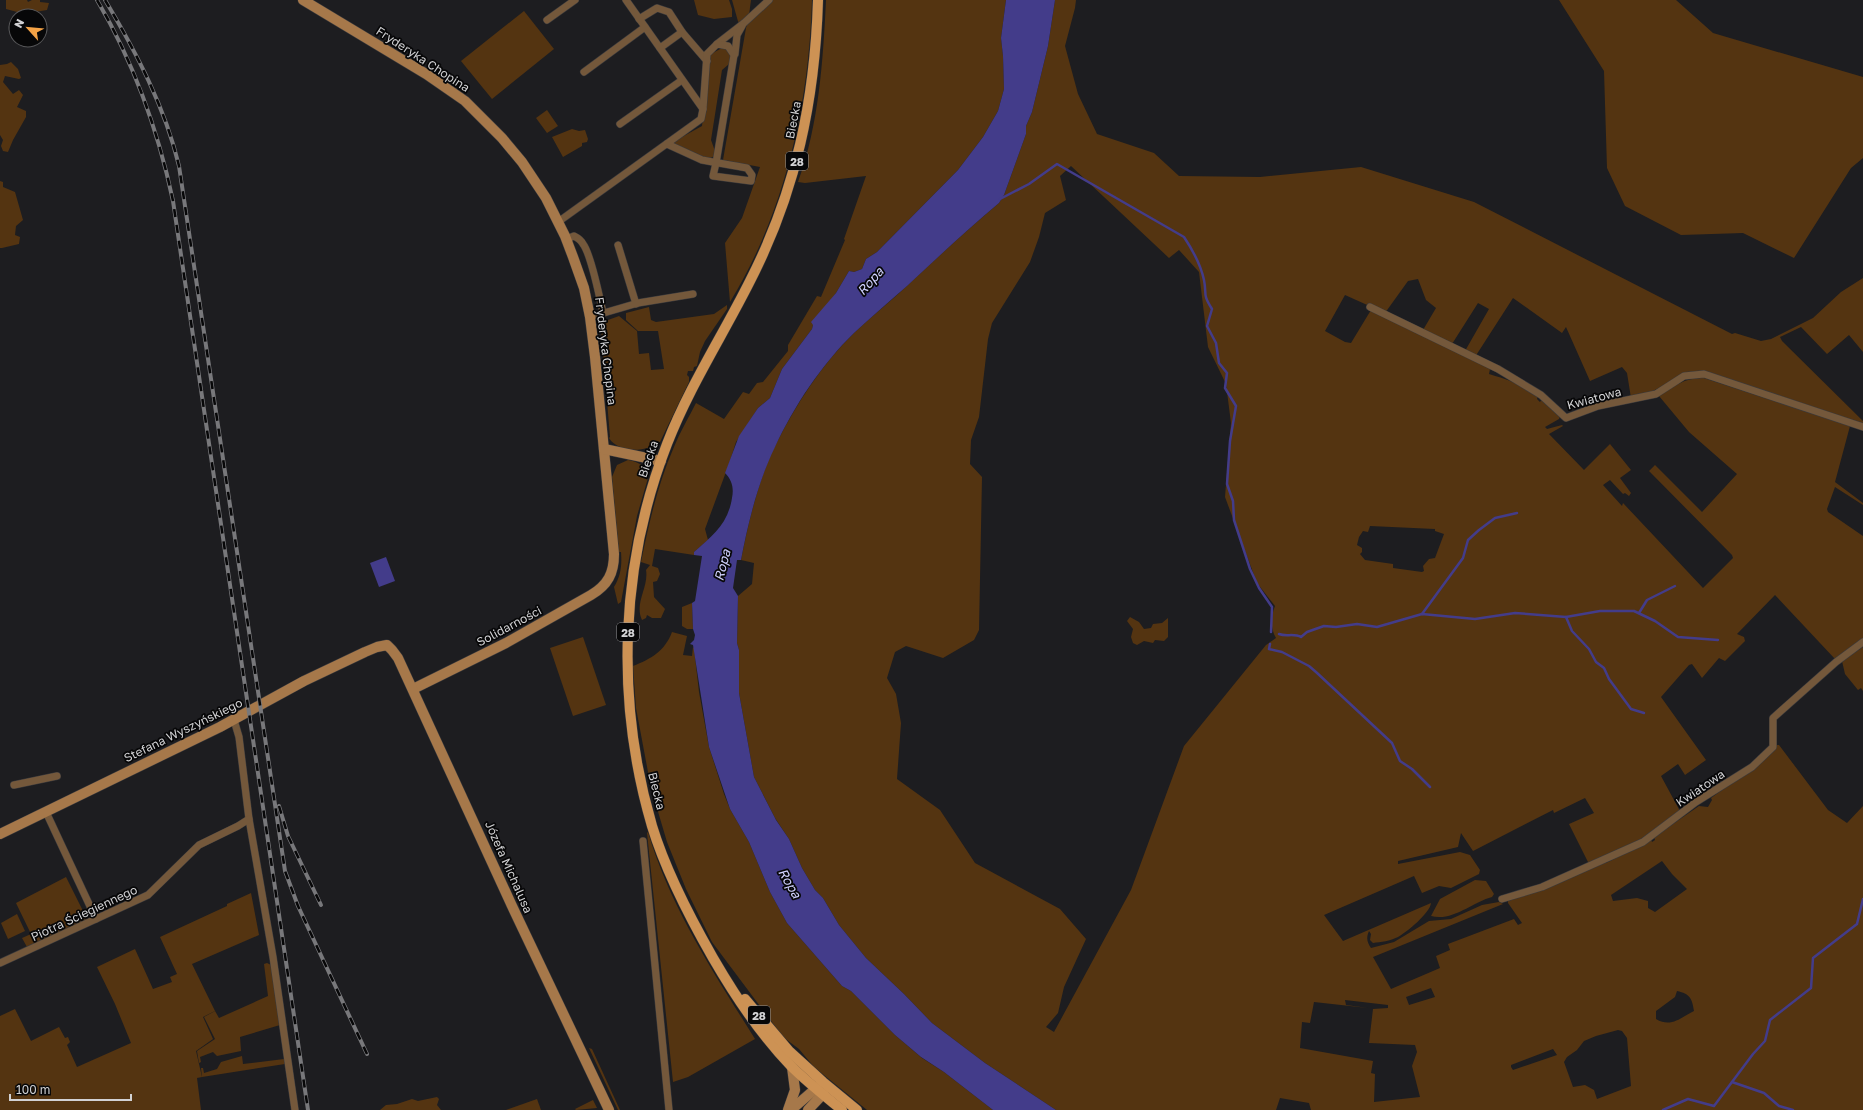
<svg xmlns="http://www.w3.org/2000/svg" width="1863" height="1110" font-family="'Golos Text',sans-serif">
<style>
.green{fill:#543411;fill-rule:evenodd}
.water{fill:#433c8a}
.lines{fill:none;stroke-linecap:round;stroke-linejoin:round}
.stream{stroke:#433c8a;stroke-width:2.5}
.street-casing{stroke:#3a3a3d;stroke-width:8}
.secondary-casing{stroke:#3a3a3d;stroke-width:11}
.primary-casing{stroke:#3a3a3d;stroke-width:11}
.street{stroke:#74583b;stroke-width:7}
.secondary{stroke:#a6784a;stroke-width:10}
.primary{stroke:#cd9254;stroke-width:10}
.rail-casing{stroke:#78787b;stroke-width:4}
.rail{stroke:#070708;stroke-width:2.5;stroke-dasharray:8;stroke-linecap:butt}
.labels{text-anchor:middle;dominant-baseline:central;stroke-width:3.5;stroke-linejoin:round;paint-order:stroke}
.shield{fill:#070708;stroke:#959597;stroke-width:1}
.shield-label{font-size:11px;font-weight:bold;fill:#d2d2d4}
.street-label{font-size:12px;fill:#d2d2d4;stroke:#070708}
.water-label{font-size:13px;font-style:italic;fill:#d0d1fe;stroke:#070708}
</style>
<rect width="100%" height="100%" fill="#1d1d20"/>
<g class="green">
<polygon points="6,0 27,0 28,2 32,0 40,0 40,2 49,3 47,10 35,12 35,16 32,16 6,9"/>
<polygon points="694,0 729,0 732,9 732,17 714,19 698,15"/>
<polygon points="732,0 751,0 749,15 739,25"/>
<path d="M771,0H812C809,105 785,212 730,302L725,243L742,218L760,167L723,160L746,28L747,24Z"/>
<path d="M826,0H1006L1001,38L1003,56L1004,89L998,111L983,137L958,170L877,252L866,259L862,269L854,272L849,271L836,293L813,325L812,329L782,369L770,398L758,408L736,442L730,461L705,529L708,540L694,552V555L655,549L652,566L658,568L660,574L657,581L653,582L654,597L665,609L661,618H652L647,615L646,618L642,620C634,603 649,587 646,570L650,565L641,562C649,523 658,483 674,447C680,432 689,417 696,403L724,419L743,392L749,394L757,383L763,382L788,351V345L817,296L821,297L845,240L844,239L866,176L805,183L798,182C819,124 823,61 826,0Z"/>
<path d="M1055,0H1076L1075,8L1065,46L1078,94L1097,134L1154,153L1179,176L1260,177L1361,167L1474,202L1732,334L1735,333L1761,341L1771,339L1813,318L1841,292L1863,278V352L1849,335L1827,354L1801,327L1780,337L1782,341L1863,421V426L1704,372L1682,376L1651,392L1631,398L1627,373L1622,367L1590,381L1566,327L1562,333L1513,298L1475,357L1465,351L1489,309L1478,303L1452,344L1423,330L1436,308L1426,300L1418,279L1408,281L1385,313L1345,295L1325,331L1345,342L1351,343L1371,310L1439,342L1490,369L1489,374C1512,381 1518,383 1538,396L1537,399L1540,402L1542,399L1560,416L1559,419L1545,427L1547,429L1562,425L1563,426L1549,434L1584,470L1610,444L1631,470L1620,478L1631,493L1629,496L1625,493L1623,494L1610,480L1603,485L1622,506L1623,503L1703,588L1733,558L1732,555L1649,471L1655,465L1702,512L1737,474L1689,432L1659,396C1676,385 1684,378 1704,378L1850,426L1835,482L1863,503V505L1835,487L1827,509L1828,512L1863,536V640L1835,659L1775,595L1737,634L1744,637L1745,641L1725,661L1719,658L1702,678L1692,664L1689,665L1661,697L1706,760L1685,775L1678,764L1661,776L1681,813L1642,841L1589,864L1569,824L1594,813L1585,798L1554,813L1553,810L1475,850L1473,851L1461,833L1458,847L1398,861V864L1460,852L1470,855L1480,870L1479,874L1451,888L1439,886L1422,893L1414,876L1324,915L1343,941L1431,903C1430,913 1407,932 1398,937C1390,941 1381,942 1373,943L1370,940L1371,934L1369,931C1366,938 1367,942 1371,948L1394,942L1429,921L1451,919L1482,905L1499,902L1503,904L1373,957L1391,989L1440,968L1436,956L1450,950L1448,944L1514,919L1518,925L1522,923L1508,903V901L1540,889L1591,867L1608,862L1651,839L1652,842L1655,840L1654,837L1699,806L1708,807L1712,800L1711,798L1771,754L1776,745H1779L1828,810L1847,823L1863,806V1110H1311L1309,1103L1280,1098L1276,1110H1056L985,1063L932,1023L904,994L866,958L839,925L823,898L815,890L802,868L789,839L775,818L754,777L739,693V650L737,643L738,596L752,584L754,563L741,560C748,524 759,477 776,444C796,404 822,364 854,333C872,316 891,301 909,284C938,257 968,229 999,203L1004,195L1026,134V126L1032,112L1048,46ZM1071,166L1169,258L1179,250L1199,272L1208,347L1226,384L1231,423L1225,497L1257,583L1275,606C1271,616 1270,628 1276,638L1266,645L1184,746L1131,890L1054,1032L1046,1027L1058,1013L1064,987L1086,939L1060,909L975,863L940,810L897,779L901,723L896,694L887,678L895,652L906,646L943,658L974,640L979,630L982,477L970,464L971,440L979,417L988,339L992,323L1030,262L1039,237L1045,213L1066,200L1060,176ZM1370,526L1435,529V531L1444,534L1435,558L1429,559L1423,566L1424,571L1422,572L1393,568V564L1365,560L1360,554L1362,552V548L1357,545L1359,537L1363,531L1368,532ZM1662,861L1672,874L1687,889L1655,912L1648,908V901L1637,898L1613,901L1611,895ZM1431,988L1435,997L1409,1005L1406,997ZM1677,991C1690,994 1692,998 1694,1011C1680,1018 1671,1028 1656,1019V1011L1675,997ZM1345,1000L1388,1005V1008L1373,1009L1369,1043L1415,1045L1417,1052L1412,1066L1420,1097L1374,1102L1375,1074L1371,1073L1373,1061L1300,1048L1302,1022L1310,1023L1314,1002L1368,1008L1346,1005ZM1618,1030L1622,1031L1627,1038L1631,1086L1597,1099L1594,1090L1585,1085L1573,1087L1564,1062L1567,1057L1577,1050L1584,1041L1596,1036ZM1553,1049L1557,1055L1513,1070L1511,1067V1065Z"/>
<polygon points="1559,0 1676,0 1713,33 1863,77 1863,158 1851,168 1794,258 1743,233 1681,235 1625,206 1607,168 1604,71"/>
<polygon points="524,11 554,49 492,99 461,61"/>
<polygon points="722,48 731,51 733,56 729,64 722,70 711,140 715,151 714,156 709,159 677,147 673,142 702,126 709,55"/>
<polygon points="11,62 18,69 21,78 19,79 5,76 3,82 13,94 19,90 23,95 17,107 26,111 26,117 13,140 8,152 3,151 1,146 3,140 0,135 0,65 7,64"/>
<polygon points="547,110 558,126 547,133 536,118"/>
<polygon points="572,129 579,131 585,130 588,139 587,142 582,143 582,146 563,157 552,137"/>
<polygon points="0,181 3,182 3,187 15,192 23,220 16,226 15,235 20,237 19,244 2,248 0,248"/>
<path d="M727,305V309L705,341L700,352L697,366L694,367L693,371H688L687,375L689,377V382L660,442C647,452 619,454 609,438L610,437L601,329L608,320L619,316L637,331L639,354L649,353L651,370L664,369L658,331H638L626,320V313L649,307L651,320L656,322L714,314Z"/>
<path d="M628,460C639,462 647,466 648,478L637,516L621,602L618,604L614,587C621,576 622,565 621,552H619L612,477L617,465Z"/>
<polygon points="692,603 693,629 687,629 682,626 682,607"/>
<polygon points="1130,617 1139,622 1144,629 1151,628 1153,624 1162,623 1168,618 1168,637 1164,641 1155,640 1153,643 1144,641 1137,645 1133,643 1131,637 1133,629 1127,621"/>
<path d="M672,632L687,636L683,655L692,656L693,647L694,648L699,692L709,747L724,794L730,809L749,842L770,892L787,923L842,986L851,991L895,1035L922,1058L944,1072L993,1110H867L814,1067L799,1049L783,1037L712,942L686,889L667,842L651,788L636,708L633,666C651,659 665,651 672,632Z"/>
<polygon points="583,637 606,705 573,716 550,648"/>
<polygon points="1863,647 1863,691 1861,688 1858,690 1845,674 1842,661"/>
<path d="M648,832C670,907 714,973 755,1039L688,1077L673,1082L647,833Z"/>
<polygon points="66,877 87,919 27,947 22,938 31,934 16,903"/>
<path d="M1475,880L1486,881L1494,894L1492,897C1473,902 1452,922 1431,916L1440,899Z"/>
<polygon points="251,893 259,935 192,964 215,1011 203,1017 213,1039 196,1051 202,1077 197,1078 201,1110 0,1110 0,1016 15,1009 31,1041 59,1027 65,1038 68,1037 70,1042 67,1045 77,1067 131,1043 115,1004 97,967 135,949 153,989 172,982 170,977 177,974 160,937 227,906 227,904"/>
<polygon points="17,914 25,931 8,939 1,923"/>
<polygon points="267,963 271,965 280,1025 240,1037 241,1051 217,1056 213,1052 200,1057 201,1062 199,1063 197,1051 215,1039 204,1017 215,1011 219,1018 268,996 264,964"/>
<polygon points="589,1048 592,1049 620,1110 618,1110"/>
<polygon points="242,1056 243,1064 284,1059 285,1064 202,1077 201,1068 203,1068 204,1073 217,1069 221,1062"/>
<polygon points="437,1097 439,1099 437,1105 441,1110 380,1110 386,1105 397,1104 412,1099 418,1101"/>
<polygon points="537,1099 541,1110 506,1110"/>
<polygon points="593,1100 597,1108 576,1110 575,1109"/>
</g>
<g class="water">
<path d="M1006,0H1055L1048,46L1032,112L1026,126V134L1004,195L999,203C967,230 937,258 907,286C889,302 871,317 854,333C822,364 794,406 775,447C758,482 748,523 741,560H737L733,588L738,596L737,643L739,650V693L754,777L776,820L789,839L802,868L815,890L823,898L839,925L866,958L904,994L932,1023L985,1063L1056,1110H993L944,1072L921,1057L895,1035L851,991L842,986L787,923L770,892L749,842L730,809L709,747L693,645L690,644L694,640L695,635L693,629L692,603L695,601L702,556L694,555V552C713,535 728,524 732,498C734,488 732,480 725,473L739,436L758,408L770,398L782,369L812,329L813,325L811,322L836,293L849,271L854,272L862,269L866,259L877,252L958,170L983,137L998,111L1004,89L1003,56L1001,38Z"/>
<polygon points="386,557 395,581 379,587 370,563"/>
</g>
<g class="lines">
<g class="stream">
<path d="M1000,199L1029,184L1057,164L1184,237C1192,249 1201,266 1204,280C1207,295 1202,293 1212,309L1207,326L1216,343L1219,363L1227,373L1225,388L1236,406L1230,441L1227,484L1233,501L1234,520L1250,569L1259,588L1272,607L1271,632"/>
<polyline points="1639,613 1647,600 1675,586"/>
<polyline points="1422,614 1463,558 1468,540 1479,530 1495,518 1517,513"/>
<polyline points="1566,617 1572,631 1589,649 1596,662 1604,668 1609,679 1631,709 1644,713"/>
<path d="M1279,634C1286,637 1294,633 1301,637L1307,632L1324,626L1336,627L1357,624L1377,627L1422,614L1475,619L1515,613L1566,617L1600,611H1634L1655,621L1678,637L1718,640"/>
<polyline points="1270,644 1269,649 1282,652 1309,666 1316,672 1392,743 1400,761 1412,769 1430,787"/>
<polyline points="1732,1082 1764,1093 1779,1106 1793,1110"/>
<polyline points="1663,1110 1688,1099 1714,1106 1753,1054 1765,1041 1770,1020 1811,988 1813,958 1857,924 1863,899"/>
</g>
<defs>
<g id="street">
<polyline points="639,19 657,8 669,12 682,32"/>
<polyline points="547,20 575,0"/>
<polyline points="717,44 744,23 769,0"/>
<polyline points="660,48 682,32 707,61"/>
<polyline points="735,54 737,35 742,26"/>
<polyline points="584,72 645,27"/>
<polyline points="620,124 682,80"/>
<path d="M667,144L702,160C717,163 732,165 747,168L752,175L751,181L713,176L716,163L734,55L728,46L717,44L707,54L703,109"/>
<polyline points="558,222 701,119 703,109 626,0"/>
<path d="M567,239L574,236C578,238 581,240 583,244C591,254 600,299 603,313"/>
<polyline points="618,245 636,304"/>
<polyline points="1370,307 1498,369 1541,395 1566,418 1598,406 1656,394 1684,376 1704,374 1863,427"/>
<polyline points="590,317 638,303 693,294"/>
<polyline points="234,720 239,737 249,819 273,957 295,1110"/>
<polyline points="14,785 57,776"/>
<polyline points="46,812 96,919"/>
<polyline points="643,841 669,1110"/>
<polyline points="1502,899 1542,887 1643,842 1696,802 1752,767 1773,747 1773,718 1836,662 1863,642"/>
<polyline points="0,963 148,895 199,845 238,826 249,819"/>
</g>
<g id="secondary">
<path d="M303,0L426,74L465,101L502,138L522,162L546,198L565,236L573,257L584,288L590,317L595,357L614,554C614,573 608,585 591,595L506,643L413,689"/>
<polyline points="604,449 661,461"/>
<polyline points="0,834 220,727 304,681 365,652 377,647 387,645 392,650 398,658 512,906 609,1110"/>
<polyline points="788,1110 795,1090 792,1067"/>
<polyline points="791,1110 821,1084"/>
<polyline points="808,1110 823,1094 823,1086"/>
</g>
<g id="primary">
<path d="M818,0C815,100 796,191 750,281C723,335 689,387 667,444C620,565 615,700 652,826C666,872 689,916 713,958C735,996 760,1034 791,1066C807,1082 825,1096 842,1110"/>
<polyline points="745,999 789,1051 823,1082 857,1110"/>
</g>
</defs>
<use href="#street" class="street-casing"/>
<use href="#secondary" class="secondary-casing"/>
<use href="#primary" class="primary-casing"/>
<use href="#street" class="street"/>
<use href="#secondary" class="secondary"/>
<use href="#primary" class="primary"/>
<defs>
<g id="rail">
<path d="M97,0C134,63 158,130 173,201L308,1110"/>
<path d="M105,0C136,52 165,107 179,166L285,871L298,906L367,1054"/>
<polyline points="279,806 288,836 321,905"/>
</g>
</defs>
<use href="#rail" class="rail-casing"/>
<use href="#rail" class="rail"/>
</g>
<g class="labels">
<g class="shield">
<rect x="786" y="152" width="22" height="18" rx="3"/>
<rect x="617" y="623" width="22" height="18" rx="3"/>
<rect x="748" y="1006" width="22" height="18" rx="3"/>
</g>
<g class="shield-label">
<text x="797" y="161">28</text>
<text x="628" y="632">28</text>
<text x="759" y="1015">28</text>
</g>
<g class="street-label">
<text transform="translate(423 59) rotate(33)">Fryderyka Chopina</text>
<text transform="translate(793 120) rotate(-79)">Biecka</text>
<text transform="translate(606 351) rotate(83)">Fryderyka Chopina</text>
<text transform="translate(1594 398) rotate(-15)">Kwiatowa</text>
<text transform="translate(648 459) rotate(-71)">Biecka</text>
<text transform="translate(509 626) rotate(-28)">Solidarności</text>
<text transform="translate(183 730) rotate(-26)">Stefana Wyszyńskiego</text>
<text transform="translate(1700 788) rotate(-34)">Kwiatowa</text>
<text transform="translate(657 791) rotate(76)">Biecka</text>
<text transform="translate(509 867) rotate(66)">Józefa Michalusa</text>
<text transform="translate(84 913) rotate(-25)">Piotra Ściegiennego</text>
</g>
<g class="water-label">
<text transform="translate(870 281) rotate(-49)">Ropa</text>
<text transform="translate(722 565) rotate(-76)">Ropa</text>
<text transform="translate(790 883) rotate(60)">Ropa</text>
</g>
</g>
<g transform="translate(28 28) rotate(297)"><circle r="19" fill="#070708" stroke="#58585a"/>
<path d="M0-3L7 15L0 10L-7 15Z" fill="#f5a346"/>
<text y="-6" font-size="11" font-weight="bold" text-anchor="middle" fill="#d2d2d4">N</text>
</g>
<path d="M10 1094v6h121v-6" fill="none" stroke="#d2d2d4" stroke-width="2"/>
<text x="16" y="1094" font-size="12" fill="#d2d2d4" stroke="#070708" stroke-width="3" paint-order="stroke">100 m</text>
</svg>
